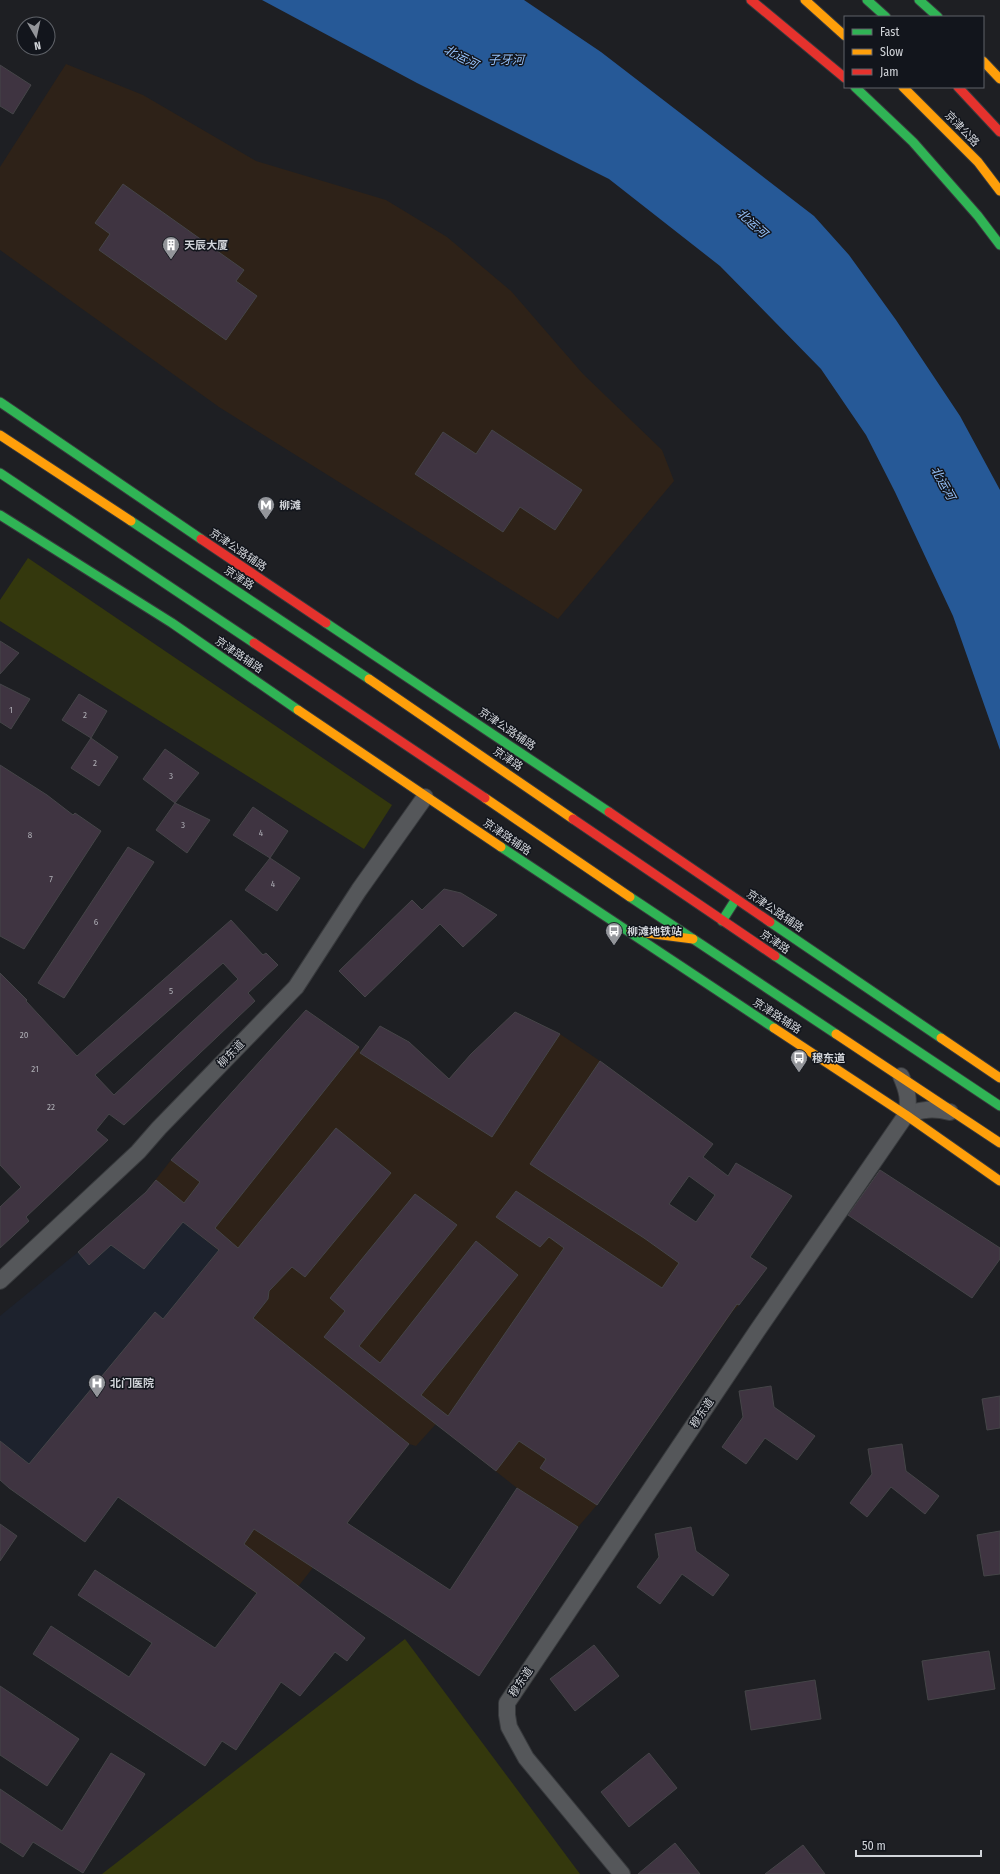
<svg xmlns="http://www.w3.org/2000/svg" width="1000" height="1874" font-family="'Fira Sans Condensed','Noto Sans SC',sans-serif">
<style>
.commercial{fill:#2e2218}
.built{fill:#1d222d}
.green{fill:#34380d}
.water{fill:#265997}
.building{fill:#3f3441;stroke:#454548;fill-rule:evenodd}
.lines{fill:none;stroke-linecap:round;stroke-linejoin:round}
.street-casing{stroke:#383a3d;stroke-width:18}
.fast-casing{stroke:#383a3d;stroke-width:11}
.slow-casing{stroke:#383a3d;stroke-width:11}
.jam-casing{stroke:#383a3d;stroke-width:11}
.street{stroke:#55575a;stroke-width:16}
.fast{stroke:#30b455;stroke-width:9}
.slow{stroke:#ff9f0a;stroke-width:9}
.jam{stroke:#e5322d;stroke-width:9}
.labels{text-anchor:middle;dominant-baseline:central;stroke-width:3;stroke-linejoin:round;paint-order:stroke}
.number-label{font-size:9px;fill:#adadb4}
.street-label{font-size:11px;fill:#d2d5da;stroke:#12151c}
.poi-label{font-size:11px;font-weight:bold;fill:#d2d5da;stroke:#12151c;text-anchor:start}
.water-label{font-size:12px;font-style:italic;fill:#97c3fb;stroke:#12151c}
</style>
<rect width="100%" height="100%" fill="#1e1f23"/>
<g class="commercial">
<polygon points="66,64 143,95 256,161 386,200 447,237 511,291 583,374 662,450 674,481 558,619 219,407 0,250 0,167"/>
<polygon points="306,1010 359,1047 360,1052 380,1026 409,1042 449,1079 471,1054 515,1012 560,1034 600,1061 713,1144 668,1204 767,1268 739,1305 733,1311 597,1505 578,1527 517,1488 436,1424 416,1446 409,1444 280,1610 118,1497 146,1192 171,1160"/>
</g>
<polygon class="built" points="146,1192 269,1291 268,1299 85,1542 9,1488 0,1480 0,1316 78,1252"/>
<g class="green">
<polygon points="28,558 392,805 364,849 0,621 0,600"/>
<polygon points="405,1639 580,1874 102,1874"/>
</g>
<polygon class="water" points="262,0 524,0 601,52 814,216 849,255 896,320 960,416 1000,490 1000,750 953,616 895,492 866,435 821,369 720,266 609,179 417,83"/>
<g class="building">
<polygon points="0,65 31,85 13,114 0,106"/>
<polygon points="123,184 244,270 236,281 257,296 226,340 99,250 110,234 95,223"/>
<polygon points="492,430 582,490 555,530 520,507 503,532 415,474 443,432 476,454"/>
<polygon points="0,641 19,653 0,674"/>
<polygon points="0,684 30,699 11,729 0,722"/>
<polygon points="79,694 107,711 91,738 62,720"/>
<polygon points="91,738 118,757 99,786 71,768"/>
<polygon points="165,749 199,773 175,803 143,779"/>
<polygon points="0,765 47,795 73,815 75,813 101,831 24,949 0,936"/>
<polygon points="175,803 210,820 187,853 156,830"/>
<polygon points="253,807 288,831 270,858 233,835"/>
<polygon points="128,847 154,862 64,998 38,983"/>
<polygon points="270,858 300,878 277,911 245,890"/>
<polygon points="444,889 461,893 497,915 463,947 440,924 365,997 339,971 412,900 422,910"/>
<path d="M231,920L263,955L266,953L278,965L248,993L255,1001L124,1125L109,1114L96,1130L108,1140L26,1217L29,1221L0,1248V1207L21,1187L0,1165V973L27,1000L26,1001L77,1056ZM223,963L238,979L114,1095L95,1075Z"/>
<polygon points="306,1010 359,1047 215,1228 238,1248 336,1128 391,1173 305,1277 292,1267 269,1291 268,1299 253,1318 409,1444 347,1523 450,1590 517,1488 578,1527 479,1676 254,1529 244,1544 365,1638 347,1661 335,1652 300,1696 281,1682 236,1750 222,1741 205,1766 33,1654 51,1626 129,1677 152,1643 78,1595 95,1570 215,1648 257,1593 118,1497 85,1542 9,1488 0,1480 0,1441 29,1464 155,1312 163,1319 219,1250 183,1222 144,1269 111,1245 89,1265 78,1252 146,1192 156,1180 184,1203 200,1182 171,1160"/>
<polygon points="515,1012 560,1034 492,1137 360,1053 380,1026 409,1042 449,1079 471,1054"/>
<path d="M600,1061L713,1144L703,1157L728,1176L736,1163L792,1196L750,1257L767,1268L739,1305L737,1304L597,1505L540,1468L546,1459L519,1441L496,1471L324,1337L345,1311L330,1298L415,1194L457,1225L359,1346L380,1363L476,1241L518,1275L421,1395L448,1416L564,1248L549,1237L540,1247L496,1217L516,1191L662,1288L679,1263L644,1238L530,1164ZM689,1176L715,1195L696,1222L669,1204Z"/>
<polygon points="880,1170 1000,1248 1000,1259 972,1298 848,1215"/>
<polygon points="771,1386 774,1407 815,1436 797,1460 765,1438 746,1464 722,1447 743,1417 739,1391"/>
<polygon points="1000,1396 1000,1428 987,1430 982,1399"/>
<polygon points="902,1444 906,1471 939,1496 925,1514 891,1487 867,1517 850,1503 872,1474 868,1449"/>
<polygon points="0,1524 17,1536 0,1561"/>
<polygon points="691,1527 696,1551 729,1575 713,1596 682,1574 660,1604 637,1587 659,1557 655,1534"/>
<polygon points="1000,1531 1000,1574 984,1576 977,1535"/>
<polygon points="594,1645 619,1676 575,1711 550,1679"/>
<polygon points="989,1651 995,1689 928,1700 922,1661"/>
<polygon points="815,1680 821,1719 751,1730 745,1691"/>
<polygon points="0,1686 79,1739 47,1786 0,1755"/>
<polygon points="111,1753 145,1774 83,1873 33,1842 23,1857 0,1842 0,1789 62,1831"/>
<polygon points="649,1753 677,1788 629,1827 601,1792"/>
<polygon points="675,1843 700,1874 638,1874"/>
<polygon points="803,1845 825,1874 765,1874"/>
</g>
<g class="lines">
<defs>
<g id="street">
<path d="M906,1115C922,1109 934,1108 950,1112"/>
<polyline points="0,1281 138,1152 159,1128 296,987 359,890 425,797"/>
<path d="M622,1874L526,1758L509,1727L507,1715V1703L757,1331L906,1115C910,1100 907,1090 901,1076"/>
</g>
<g id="fast">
<polyline points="867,0 886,17"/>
<polyline points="919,0 938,17"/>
<polyline points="855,87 913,142 978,216 1000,245"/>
<polyline points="0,402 201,539"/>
<polyline points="0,473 254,643"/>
<polyline points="0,515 172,623 298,710"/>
<polyline points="131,521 369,679"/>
<polyline points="326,623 609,812"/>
<polyline points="501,847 774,1028"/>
<polyline points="630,897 836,1034"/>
<polyline points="722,921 736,899"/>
<polyline points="770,922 941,1038"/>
<polyline points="775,956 1000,1106"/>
</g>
<g id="slow">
<polyline points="805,0 845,36"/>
<polyline points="983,61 1000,79"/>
<polyline points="903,87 978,162 1000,191"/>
<polyline points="0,435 131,521"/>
<polyline points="369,679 573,819"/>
<polyline points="298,710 501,847"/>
<polyline points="485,798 630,897"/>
<polyline points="631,931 693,939"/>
<polyline points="774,1028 906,1115 1000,1181"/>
<polyline points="836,1034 1000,1143"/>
<polyline points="941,1038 1000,1078"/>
</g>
<g id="jam">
<polyline points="751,0 845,78"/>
<polyline points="958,87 1000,132"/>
<polyline points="201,539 326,623"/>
<polyline points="254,643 485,798"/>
<polyline points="609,812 770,922"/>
<polyline points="573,819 775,956"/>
</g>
</defs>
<use href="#street" class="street-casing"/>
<use href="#fast" class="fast-casing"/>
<use href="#slow" class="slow-casing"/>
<use href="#jam" class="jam-casing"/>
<use href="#street" class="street"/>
<use href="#fast" class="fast"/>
<use href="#slow" class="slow"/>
<use href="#jam" class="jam"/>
</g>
<defs>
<symbol id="building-pin" viewBox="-11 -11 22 30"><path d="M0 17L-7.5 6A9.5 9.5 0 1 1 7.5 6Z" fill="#93959a" stroke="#12151c"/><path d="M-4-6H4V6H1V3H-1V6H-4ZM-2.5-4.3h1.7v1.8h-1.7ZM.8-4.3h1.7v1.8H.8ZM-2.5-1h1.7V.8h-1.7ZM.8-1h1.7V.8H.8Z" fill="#fff"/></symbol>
<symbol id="metro-pin" viewBox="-11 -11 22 30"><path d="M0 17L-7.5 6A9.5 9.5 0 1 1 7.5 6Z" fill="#93959a" stroke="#12151c"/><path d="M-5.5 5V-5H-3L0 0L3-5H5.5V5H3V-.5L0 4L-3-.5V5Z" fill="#fff"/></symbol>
<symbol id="bus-pin" viewBox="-11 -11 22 30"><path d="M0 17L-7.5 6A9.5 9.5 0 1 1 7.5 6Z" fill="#93959a" stroke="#12151c"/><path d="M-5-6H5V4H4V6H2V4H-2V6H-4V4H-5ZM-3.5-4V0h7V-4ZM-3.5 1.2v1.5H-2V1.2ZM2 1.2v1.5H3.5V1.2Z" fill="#fff"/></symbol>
<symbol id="hospital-pin" viewBox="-11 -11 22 30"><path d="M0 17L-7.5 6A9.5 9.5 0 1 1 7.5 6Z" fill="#93959a" stroke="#12151c"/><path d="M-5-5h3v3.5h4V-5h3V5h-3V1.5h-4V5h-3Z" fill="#fff"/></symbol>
</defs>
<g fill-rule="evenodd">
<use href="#building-pin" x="161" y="235" width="20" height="27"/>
<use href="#metro-pin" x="256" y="495" width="20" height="27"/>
<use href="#bus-pin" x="604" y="921" width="20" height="27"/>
<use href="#bus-pin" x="789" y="1048" width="20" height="27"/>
<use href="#hospital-pin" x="87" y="1373" width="20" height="27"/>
</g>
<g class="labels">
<g class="number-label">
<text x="11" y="710">1</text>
<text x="85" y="715">2</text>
<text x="95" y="763">2</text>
<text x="171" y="776">3</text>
<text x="183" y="825">3</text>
<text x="261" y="833">4</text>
<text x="30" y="835">8</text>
<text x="51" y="879">7</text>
<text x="273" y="884">4</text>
<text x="96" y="922">6</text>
<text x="171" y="991">5</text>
<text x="24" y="1035">20</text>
<text x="35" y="1069">21</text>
<text x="51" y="1107">22</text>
</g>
<g class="street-label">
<text transform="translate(962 129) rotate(46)">京津公路</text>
<text transform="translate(238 550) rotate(34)">京津公路辅路</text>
<text transform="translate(239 578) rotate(33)">京津路</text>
<text transform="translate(239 655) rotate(34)">京津路辅路</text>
<text transform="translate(507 729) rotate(34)">京津公路辅路</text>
<text transform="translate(508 759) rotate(34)">京津路</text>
<text transform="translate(507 837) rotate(34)">京津路辅路</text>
<text transform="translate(775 911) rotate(34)">京津公路辅路</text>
<text transform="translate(775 942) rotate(34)">京津路</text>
<text transform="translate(777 1016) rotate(33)">京津路辅路</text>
<text transform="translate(231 1054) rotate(-46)">柳东道</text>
<text transform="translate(702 1413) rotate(-56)">穆东道</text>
<text transform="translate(521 1682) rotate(-56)">穆东道</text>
</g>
<g class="poi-label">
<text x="184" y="245">天辰大厦</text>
<text x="279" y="505">柳滩</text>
<text x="627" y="931">柳滩地铁站</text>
<text x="812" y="1058">穆东道</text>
<text x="110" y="1383">北门医院</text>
</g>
<g class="water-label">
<text transform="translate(461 57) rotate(28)">北运河</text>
<text x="506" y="60">子牙河</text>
<text transform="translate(752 223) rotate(42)">北运河</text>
<text transform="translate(943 483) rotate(61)">北运河</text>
</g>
</g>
<rect x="844" y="16" width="140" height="72" fill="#12151c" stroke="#5f6268"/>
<rect x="852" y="29" width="20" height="6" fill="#30b455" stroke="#5f6268"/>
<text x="880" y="36" font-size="12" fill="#d2d5da">Fast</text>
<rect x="852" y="49" width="20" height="6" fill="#ff9f0a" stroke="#5f6268"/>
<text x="880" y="56" font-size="12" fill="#d2d5da">Slow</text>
<rect x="852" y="69" width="20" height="6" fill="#e5322d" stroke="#5f6268"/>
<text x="880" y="76" font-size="12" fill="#d2d5da">Jam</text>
<g transform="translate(36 36) rotate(171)"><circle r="19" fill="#12151c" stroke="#5f6268"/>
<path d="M0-3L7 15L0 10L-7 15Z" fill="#93959a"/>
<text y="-6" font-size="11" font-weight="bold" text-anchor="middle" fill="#d2d5da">N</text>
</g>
<path d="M856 1850v6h125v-6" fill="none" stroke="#d2d5da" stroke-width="2"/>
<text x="862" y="1850" font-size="12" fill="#d2d5da" stroke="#12151c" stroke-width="3" paint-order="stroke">50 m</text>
</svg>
